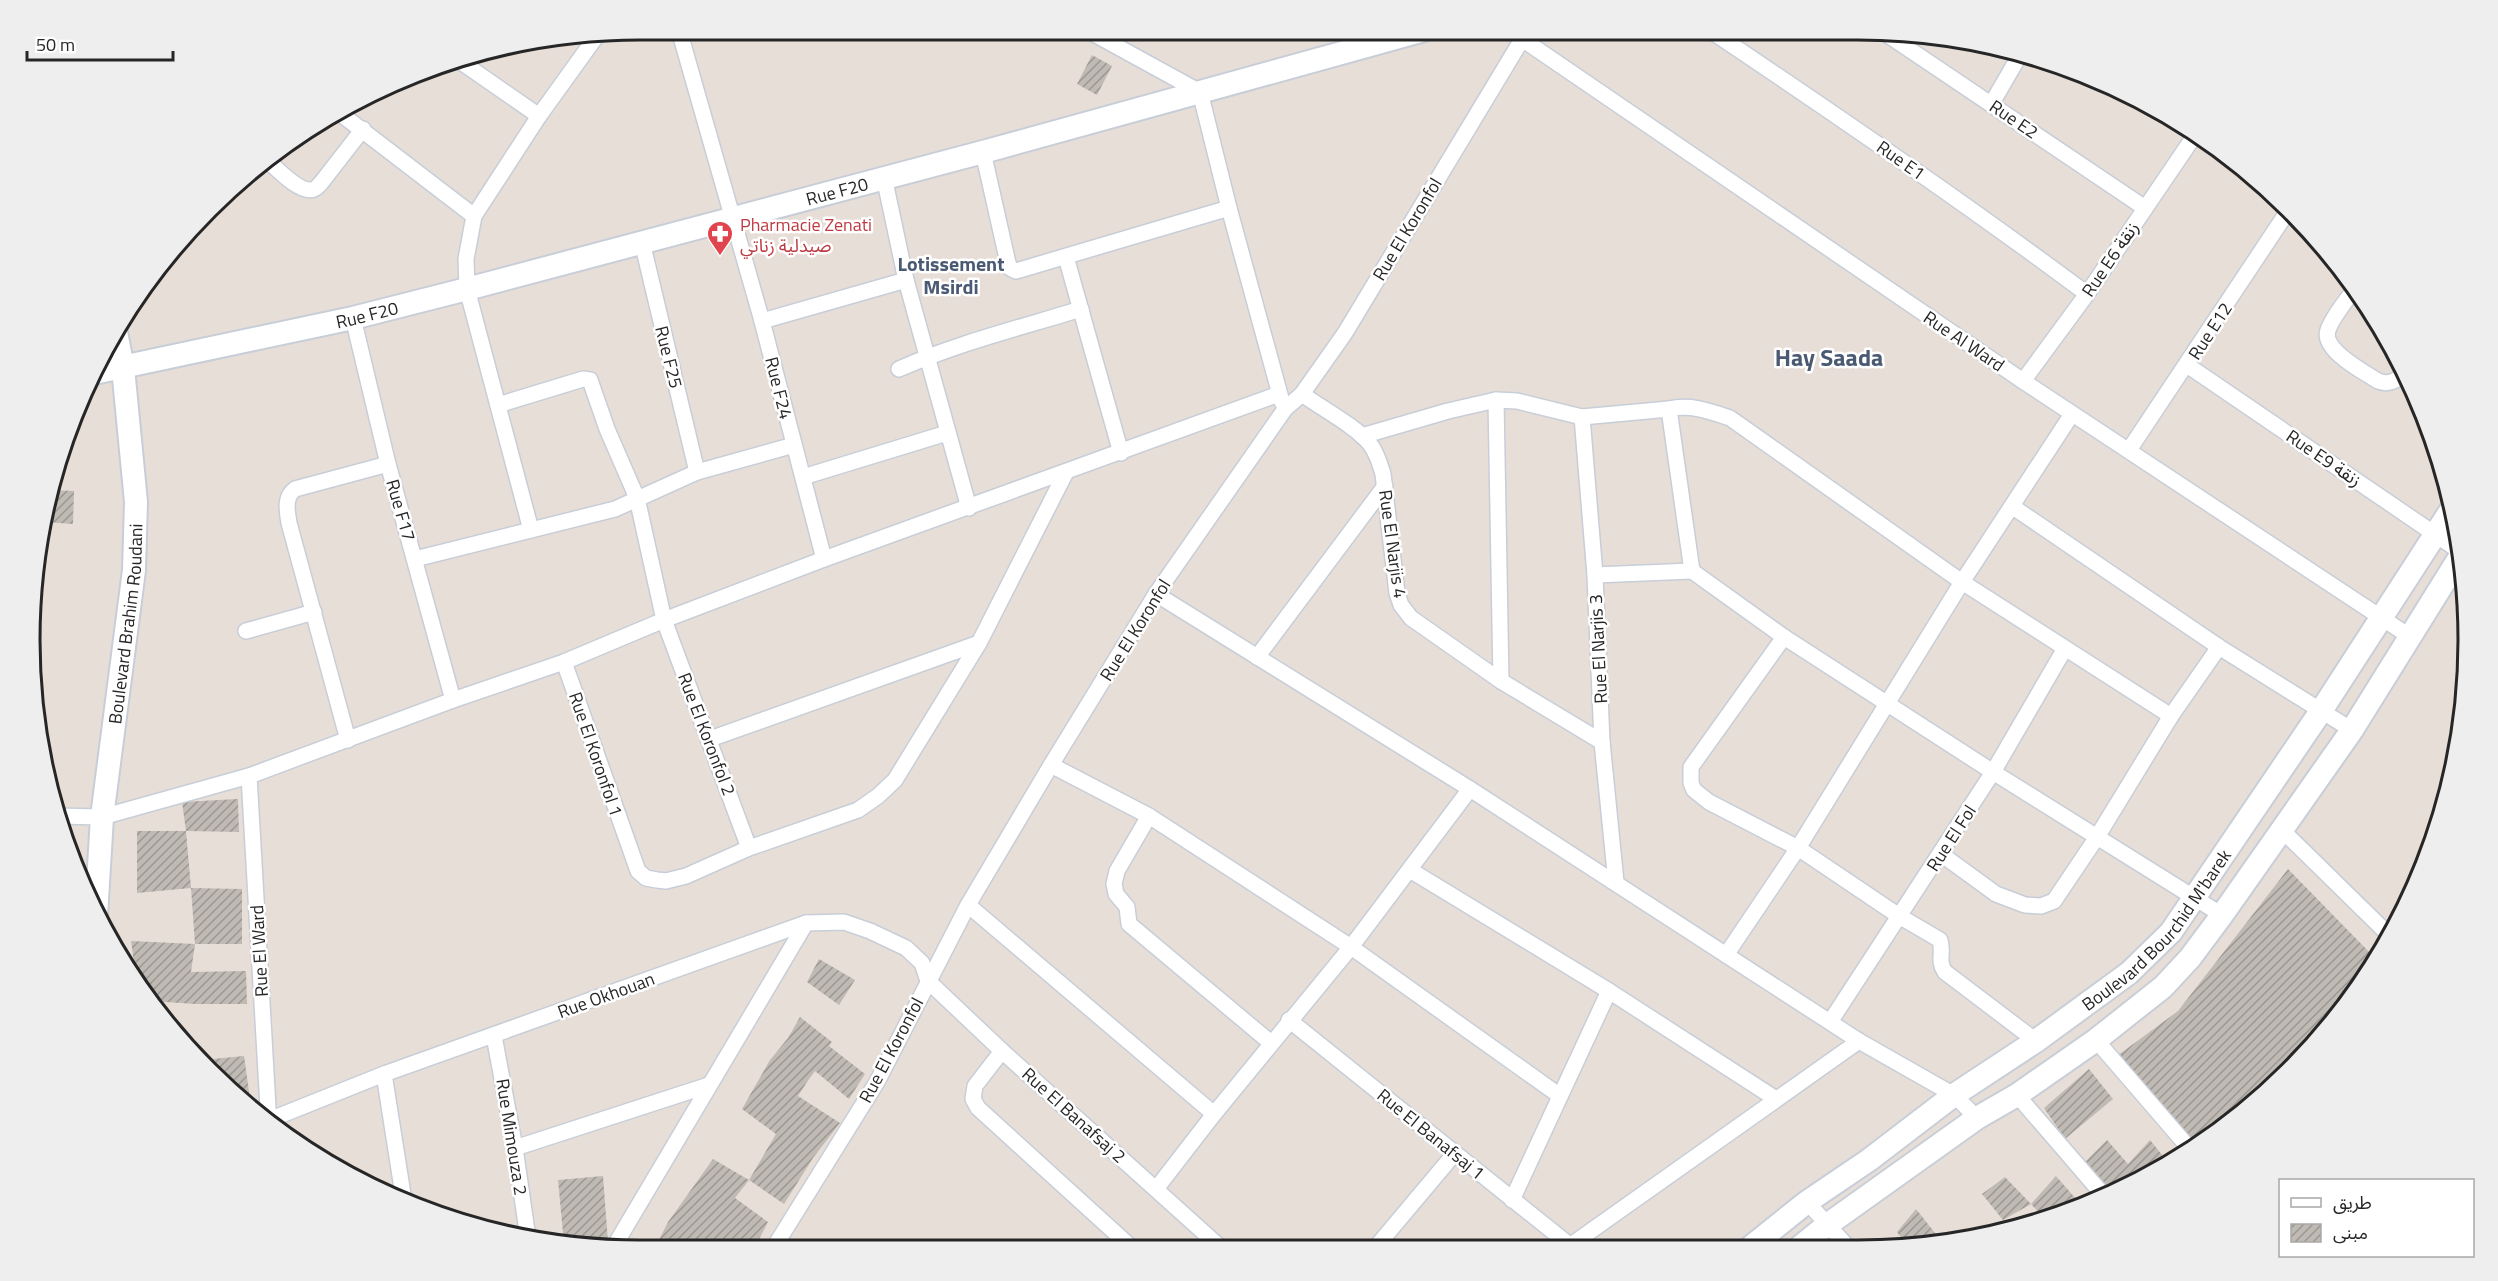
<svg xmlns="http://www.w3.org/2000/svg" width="2498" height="1281" font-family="'Titillium Web','Noto Sans Arabic',sans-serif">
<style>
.building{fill:url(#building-hatch)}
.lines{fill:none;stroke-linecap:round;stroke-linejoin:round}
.street-casing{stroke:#c7ced8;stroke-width:18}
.secondary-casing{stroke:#c7ced8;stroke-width:26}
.street{stroke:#fff;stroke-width:15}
.secondary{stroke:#fff;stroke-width:22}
.labels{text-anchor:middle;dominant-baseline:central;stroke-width:5;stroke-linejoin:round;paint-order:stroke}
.street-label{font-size:18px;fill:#262626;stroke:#fff}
.health-label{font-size:18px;fill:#be3a42;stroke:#fff;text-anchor:start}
.neighbourhood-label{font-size:20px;font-weight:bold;fill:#4b5a73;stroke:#fff}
.district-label{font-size:24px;font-weight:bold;fill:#4b5a73;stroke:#fff}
.rim{fill:none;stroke:#262626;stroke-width:3}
</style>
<defs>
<pattern id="building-hatch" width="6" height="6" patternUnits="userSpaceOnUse" patternTransform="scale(1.5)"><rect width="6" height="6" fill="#c0bab4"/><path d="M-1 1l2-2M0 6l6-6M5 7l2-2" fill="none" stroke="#9c9792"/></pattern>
</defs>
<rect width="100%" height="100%" fill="#e8ded8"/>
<g class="building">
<polygon points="1092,55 1112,66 1097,95 1077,84"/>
<polygon points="50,490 74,491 73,524 44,522"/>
<polygon points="238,799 239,832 186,831 182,802"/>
<polygon points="137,831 186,831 191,888 137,893"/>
<polygon points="2288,869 2374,957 2317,1043 2229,1125 2194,1145 2117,1056 2178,1011"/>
<polygon points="191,888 242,889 242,944 195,944"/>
<polygon points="131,941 195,944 191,972 246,971 247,1004 195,1004 151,1001 137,984"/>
<polygon points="819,959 855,980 839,1005 807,982"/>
<polygon points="800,1017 832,1042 829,1046 865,1074 849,1099 815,1071 807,1082 798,1096 840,1123 813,1158 784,1204 749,1180 776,1134 742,1109 770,1060 788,1038"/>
<polygon points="244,1056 248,1084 251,1109 202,1064 202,1060"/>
<polygon points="2089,1069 2113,1099 2065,1139 2044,1108"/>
<polygon points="2107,1140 2128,1164 2150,1140 2167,1161 2113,1192 2085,1162"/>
<polygon points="713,1159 749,1180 735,1198 768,1222 754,1249 654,1250 668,1222"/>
<polygon points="603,1176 608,1242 564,1244 558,1180"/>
<polygon points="2056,1176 2083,1207 2043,1217 2031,1204"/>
<polygon points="2005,1177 2031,1204 2003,1220 1982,1194"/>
<polygon points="1916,1209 1939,1238 1944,1244 1907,1246 1897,1232"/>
</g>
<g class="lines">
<defs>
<g id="street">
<polyline points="679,30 762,321 824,559"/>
<polyline points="1087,30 1200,92 1229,208 1282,402"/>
<path d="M1711,31C1838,116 1964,202 2087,294"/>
<polyline points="1882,31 2145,208"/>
<polyline points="1522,39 2023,381 2409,636"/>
<polyline points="457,59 539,116"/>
<polyline points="1992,103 2021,53"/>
<polyline points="337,111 474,216"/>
<polyline points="983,152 1008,263 1010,268 1016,271 1229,208"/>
<path d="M266,159C275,167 301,195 314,189C317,188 319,185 321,183L363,129"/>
<polyline points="884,177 906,280 969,508"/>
<polyline points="642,242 697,472"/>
<polyline points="1066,257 1121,453"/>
<path d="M2354,290C2345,302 2333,316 2328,330C2321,350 2364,372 2378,381C2389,385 2396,382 2403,373"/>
<polyline points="353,318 388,464 453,700"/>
<polyline points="762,321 906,280"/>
<polyline points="2187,365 2461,552"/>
<path d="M899,369C958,343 1019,328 1081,309"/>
<polyline points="2023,381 2087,294 2195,135"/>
<path d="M1302,394C1321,408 1357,427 1370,444C1377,453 1380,464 1383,474L1397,593L1401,605L1411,618L1501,681L1602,742"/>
<polyline points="1496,400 1501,681"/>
<polyline points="498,405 583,379 590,380 607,429 637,498 664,620 749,848"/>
<polyline points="1669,409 1692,571"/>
<polyline points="1582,417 1595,575 1602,742 1616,882"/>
<path d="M1362,436L1448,411L1496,400L1517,401L1582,417L1669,409C1691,404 1709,411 1730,418L1962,582L2171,716"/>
<polyline points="2129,450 2288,211"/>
<polyline points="803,477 947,433"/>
<polyline points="2013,507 2219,647 2352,730"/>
<polyline points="531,530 467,289 466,259 474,216 539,116 598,34"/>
<polyline points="415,559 615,509 697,472 794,445"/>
<polyline points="1595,575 1692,571 1784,637 1993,772 2222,915"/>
<polyline points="1156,594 1470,789 1859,1041 1954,1095 1977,1118"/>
<polyline points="246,631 314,612"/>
<path d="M1784,637L1691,767V783L1694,790L1709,802L1798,848L1899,916L1940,940C1944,952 1937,961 1945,972L2036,1041"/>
<polyline points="1257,657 1385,486"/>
<polyline points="564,662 638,871 646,878 657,880 666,881 686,876 749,848 858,810 878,796 895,780 979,643 1065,474"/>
<polyline points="710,739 979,643"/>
<path d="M348,740L289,523C287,511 284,497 295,489L388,464"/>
<polyline points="1051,765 1149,816 1351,947 1560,1096"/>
<polyline points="249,776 269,1125"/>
<polyline points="57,816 102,817 249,776 453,700 564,662 664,620 824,559 1279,394"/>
<polyline points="1149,816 1117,871 1114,884 1116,894 1127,907 1129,924 1271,1043"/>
<polyline points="2282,830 2389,935"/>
<polyline points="1941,854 1996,894 2025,905 2041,906 2054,901 2097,837 2171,716 2219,647"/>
<polyline points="1410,870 1609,991 1776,1099"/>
<polyline points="968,905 1214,1114"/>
<polyline points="1726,955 1798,848 1962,582 2072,414"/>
<polyline points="1289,1020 1572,1247"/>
<polyline points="1830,1022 1993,772 2064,650"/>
<polyline points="494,1036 515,1148 528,1238"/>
<polyline points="2096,1040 2189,1148"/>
<polyline points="1002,1051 975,1086 973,1099 978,1108 1132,1248"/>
<polyline points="384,1074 404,1201"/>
<polyline points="2017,1095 2105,1197"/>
<polyline points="269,1120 384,1074 806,923 844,922 870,931 906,948 922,963 928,981 1002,1051 1221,1248"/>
<polyline points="515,1148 709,1085"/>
<polyline points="1156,1189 1214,1114 1351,947 1470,789"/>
<polyline points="1512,1200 1609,991"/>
<polyline points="1807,1202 1847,1246"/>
<polyline points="1571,1245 1859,1041"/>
<polyline points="1376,1247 1455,1153"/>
<polyline points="773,1249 877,1082 968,905 1051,765 1156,594 1285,409 1302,394 1345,333 1527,31"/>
<polyline points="612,1250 806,923"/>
</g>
<g id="secondary">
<path id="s1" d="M94,373L353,318L467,289L983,152L1421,31"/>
<path id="s2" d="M96,916L102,817L134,570L136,502L123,368L116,332"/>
<path id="s3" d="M1752,1246L1807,1202L1869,1160L1954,1095L2036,1041L2129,973L2171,932L2321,711L2451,510"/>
<polyline points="1801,1246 1827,1225 1977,1118 2017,1095 2096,1040 2163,987 2190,958 2222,915 2352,730 2461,555"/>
</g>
</defs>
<use href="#street" class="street-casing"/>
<use href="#secondary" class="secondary-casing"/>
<use href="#street" class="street"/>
<use href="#secondary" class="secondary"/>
</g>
<defs>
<symbol id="pharmacy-pin" viewBox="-11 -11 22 30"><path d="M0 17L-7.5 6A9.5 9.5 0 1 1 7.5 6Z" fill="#e0444e" stroke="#fff"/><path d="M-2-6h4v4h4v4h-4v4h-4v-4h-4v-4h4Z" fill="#fff"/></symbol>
</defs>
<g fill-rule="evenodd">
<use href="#pharmacy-pin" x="705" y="219" width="30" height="40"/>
</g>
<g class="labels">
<g class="street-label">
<text transform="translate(2014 119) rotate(34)">Rue E2</text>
<text transform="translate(1901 160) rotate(35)">Rue E1</text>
<text stroke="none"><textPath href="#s1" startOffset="765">Rue F20</textPath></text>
<text transform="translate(1407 229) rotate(-59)">Rue El Koronfol</text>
<text transform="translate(2110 259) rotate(-56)">Rue E6 زنقة</text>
<text stroke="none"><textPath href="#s1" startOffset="279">Rue F20</textPath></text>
<text transform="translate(2210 331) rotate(-57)">Rue E12</text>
<text transform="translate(1964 341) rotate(34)">Rue Al Ward</text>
<text transform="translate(669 357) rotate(76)">Rue F25</text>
<text transform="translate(779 388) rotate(76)">Rue F24</text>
<text transform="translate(2324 458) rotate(34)">Rue E9 زنقة</text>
<text transform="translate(401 510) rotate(74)">Rue F17</text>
<text transform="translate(1393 544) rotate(82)">Rue El Narjis 4</text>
<text stroke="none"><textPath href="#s2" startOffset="294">Boulevard Brahim Roudani</textPath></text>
<text transform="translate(1135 630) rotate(-58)">Rue El Koronfol</text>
<text transform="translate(1598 649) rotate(-93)">Rue El Narjis 3</text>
<text transform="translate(707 734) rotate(69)">Rue El Koronfol 2</text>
<text transform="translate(596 754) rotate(71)">Rue El Koronfol 1</text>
<text transform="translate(1951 838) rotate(-57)">Rue El Fol</text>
<text stroke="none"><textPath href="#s3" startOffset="516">Boulevard Bourchid M'barek</textPath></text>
<text transform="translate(259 951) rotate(-93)">Rue El Ward</text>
<text transform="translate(606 995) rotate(-20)">Rue Okhouan</text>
<text transform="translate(891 1050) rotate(-62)">Rue El Koronfol</text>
<text transform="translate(1074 1115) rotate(42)">Rue El Banafsaj 2</text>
<text transform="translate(1431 1134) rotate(39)">Rue El Banafsaj 1</text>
<text transform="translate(512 1137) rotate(81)">Rue Mimouza 2</text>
</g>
<g class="health-label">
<text x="740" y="224">Pharmacie Zenati<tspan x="740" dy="21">صيدلية زناتي</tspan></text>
</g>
<g class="neighbourhood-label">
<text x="951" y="263">Lotissement<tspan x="951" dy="23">Msirdi</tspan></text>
</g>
<g class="district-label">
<text x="1829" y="357">Hay Saada</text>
</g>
</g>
<path d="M0 0H2498V1281H0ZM640 40H1858A600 600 0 0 1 2458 640V640A600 600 0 0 1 1858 1240H640A600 600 0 0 1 40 640V640A600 600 0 0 1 640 40Z" fill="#eee" fill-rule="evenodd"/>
<path class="rim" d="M640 40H1858A600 600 0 0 1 2458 640V640A600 600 0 0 1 1858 1240H640A600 600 0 0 1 40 640V640A600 600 0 0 1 640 40Z"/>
<rect x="2279" y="1179" width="195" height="78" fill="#ffffff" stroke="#a8a8a8" stroke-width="1.5"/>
<rect x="2291" y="1198" width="30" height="9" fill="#ffffff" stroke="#a8a8a8" stroke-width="1.5"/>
<text x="2333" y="1209" font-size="18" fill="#262626">طريق</text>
<rect x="2291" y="1224" width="30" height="18" fill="url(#building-hatch)" stroke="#a8a8a8" stroke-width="1.5"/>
<text x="2333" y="1239" font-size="18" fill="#262626">مبنى</text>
<path d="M27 51v9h146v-9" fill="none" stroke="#262626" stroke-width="3"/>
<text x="36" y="51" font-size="18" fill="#262626" stroke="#ffffff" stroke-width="4.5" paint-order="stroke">50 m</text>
</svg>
